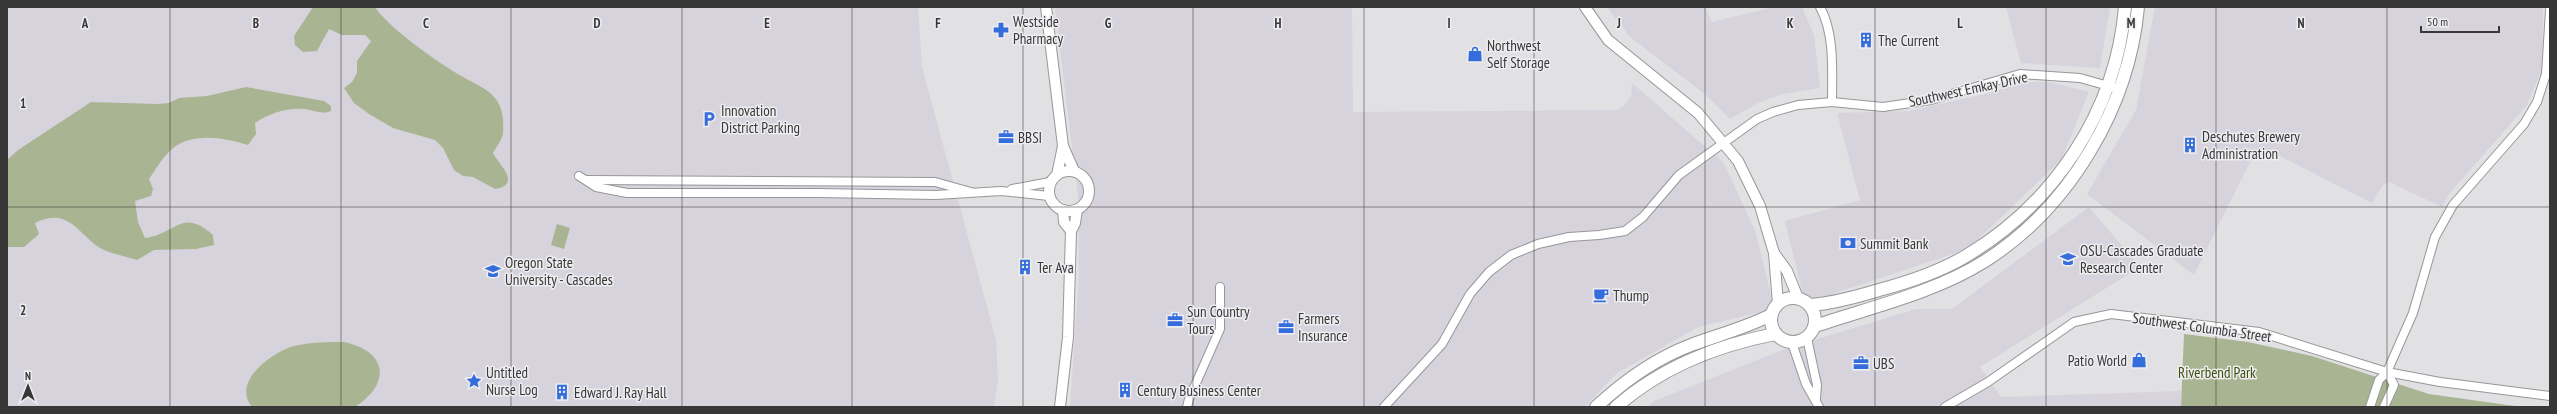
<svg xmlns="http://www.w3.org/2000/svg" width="2557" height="414" font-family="'PT Sans Narrow',sans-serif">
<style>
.built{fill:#d7d3dd}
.green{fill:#a9b592}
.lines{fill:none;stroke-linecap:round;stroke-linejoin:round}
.minor-casing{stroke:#979699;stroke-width:10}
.tertiary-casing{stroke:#979699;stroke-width:12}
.secondary-casing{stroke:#979699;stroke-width:14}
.minor{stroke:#fff;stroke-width:8}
.tertiary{stroke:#fff;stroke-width:10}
.secondary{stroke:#fff;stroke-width:12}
.grid{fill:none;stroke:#373738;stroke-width:1;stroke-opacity:0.55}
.labels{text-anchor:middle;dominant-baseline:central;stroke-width:3;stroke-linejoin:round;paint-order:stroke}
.poi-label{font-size:15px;fill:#373738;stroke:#eeedf0;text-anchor:start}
.street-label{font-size:15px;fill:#373738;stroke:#eeedf0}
.park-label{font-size:15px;fill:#3f4f0d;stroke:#eeedf0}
.grid-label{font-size:13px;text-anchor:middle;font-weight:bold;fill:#373738;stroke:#eeedf0;stroke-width:3;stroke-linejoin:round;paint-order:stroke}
</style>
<rect width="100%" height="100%" fill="#e1e0e3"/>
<g class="built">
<polygon points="7,7 918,7 922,67 996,340 998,380 994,407 7,407"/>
<polygon points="1055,7 1352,7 1353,112 1618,110 1626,104 1631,96 1632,83 1724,163 1756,233 1774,309 1698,327 1616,374 1585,407 1070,407 1079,275 1078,197"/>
<polygon points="1607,7 1705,7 1712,22 1774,7 1802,7 1814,35 1820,88 1783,94 1758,103 1730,119 1706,95 1630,37"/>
<polygon points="2006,7 2110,7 2100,68 2021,63"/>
<polygon points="2155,7 2543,7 2542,69 2527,105 2449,194 2442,207 2389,182 2383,185 2372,203 2274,153 2251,160 2194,275 2087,194 2136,110"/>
<polygon points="2024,82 2049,82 2089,92 2061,160 1968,249 1805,303 1785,221 1860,200 1837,113 1909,111 1985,94"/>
<polygon points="2089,207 2140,267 1980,367 2001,397 2181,391 2181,407 1648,407 1654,401 1785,349 1916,309 1952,309"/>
</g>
<g class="green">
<path d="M313,7H375C387,26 432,58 453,71C473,85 501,89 503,119C503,124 504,132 502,137C500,142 496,148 493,153C500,166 522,184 495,189L473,177L463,176L454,170L443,148L435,140L393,128L369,114L354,103L344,88L352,82L357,73V61L371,41L365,35H342L329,29L317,51L303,52L295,45L294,36Z"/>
<path d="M246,87L324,101L331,106V111C322,114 319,112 310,110C291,106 270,113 255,123L256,134L248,145C225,138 191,131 171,150C162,158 156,169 149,179L153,189L151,196L135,201L138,222L145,238C176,234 182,207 213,235L214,245L196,249L154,250L137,260C126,257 114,254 104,250C79,238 71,205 35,223L39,234L24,247H7V160L18,150L91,102L158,104L169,103L179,98L207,96Z"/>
<polygon points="557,224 570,228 564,249 551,245"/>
<polygon points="2184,334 2248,342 2312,356 2429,394 2522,407 2181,407"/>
<path d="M344,342C387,351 392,383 355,407H252C231,382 272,352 294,346C311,342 327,342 344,342Z"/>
</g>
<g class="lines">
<defs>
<g id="minor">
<path d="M1820,7C1835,34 1832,72 1832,102"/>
<polyline points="579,176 596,187 627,193 819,193 936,195 1001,191 1049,196"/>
<polyline points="588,180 935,182 971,192"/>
<polyline points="1012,189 1050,182"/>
<polyline points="1807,338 1817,385 1816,398"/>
<polyline points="1792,343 1806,384 1819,407"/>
<polyline points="1187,407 1189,399 1220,329 1220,287"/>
<polyline points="1384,407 1442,344 1470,294 1489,272 1511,255 1538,244 1569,237 1599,235 1625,231 1643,217 1679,175 1757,119 1773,112 1798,105 1832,102 1883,107 1931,100 2020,74 2080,78 2112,87"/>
<polyline points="1945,407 1988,382 2074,322 2111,314 2259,332 2387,372 2440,382 2550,396"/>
<polyline points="2370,407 2379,380 2387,372 2413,313 2435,237 2453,205 2524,124 2537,102 2546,74 2550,10"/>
<polyline points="2384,407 2394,385 2387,372"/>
</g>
<g id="tertiary">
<polyline points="1046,7 1063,146 1074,171"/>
<polyline points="1585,7 1608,40 1698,113 1738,161 1760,206 1774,253 1778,304"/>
<circle cx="1069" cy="191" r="20"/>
<polyline points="1057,175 1063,146"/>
<polyline points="1063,210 1064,222 1071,231"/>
<polyline points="1774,253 1787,271 1798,298"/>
<polyline points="1060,407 1068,337 1071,231 1075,223 1077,210"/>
</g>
<g id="secondary">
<circle cx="1793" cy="320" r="22"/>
<path d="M1811,305C1834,303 1856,297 1879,290C1909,282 1939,272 1966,256C2055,203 2116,111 2125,7"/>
<path d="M1815,326C1871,307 1934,293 1985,261C2070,207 2129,107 2138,7"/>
<path d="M1596,407C1624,381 1654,359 1691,345C1718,335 1745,328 1771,315"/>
<path d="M1616,407C1660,368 1718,345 1775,334"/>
</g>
</defs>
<use href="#minor" class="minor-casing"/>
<use href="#tertiary" class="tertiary-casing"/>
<use href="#secondary" class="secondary-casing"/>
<use href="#minor" class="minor"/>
<use href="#tertiary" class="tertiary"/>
<use href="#secondary" class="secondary"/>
</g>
<path class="grid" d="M170,7V407M341,7V407M511,7V407M682,7V407M852,7V407M1023,7V407M1193,7V407M1364,7V407M1534,7V407M1705,7V407M1875,7V407M2046,7V407M2216,7V407M2387,7V407M7,207H2550"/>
<defs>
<symbol id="pharmacy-bare" viewBox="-9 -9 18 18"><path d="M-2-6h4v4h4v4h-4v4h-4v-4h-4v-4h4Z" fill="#356edc" stroke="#eeedf0" stroke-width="2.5" paint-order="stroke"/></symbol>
<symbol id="building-bare" viewBox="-9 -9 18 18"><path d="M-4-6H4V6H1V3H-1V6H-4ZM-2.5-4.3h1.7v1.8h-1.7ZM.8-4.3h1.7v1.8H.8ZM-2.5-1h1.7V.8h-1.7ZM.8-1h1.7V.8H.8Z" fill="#356edc" stroke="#eeedf0" stroke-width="2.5" paint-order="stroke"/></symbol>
<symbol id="shop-bare" viewBox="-9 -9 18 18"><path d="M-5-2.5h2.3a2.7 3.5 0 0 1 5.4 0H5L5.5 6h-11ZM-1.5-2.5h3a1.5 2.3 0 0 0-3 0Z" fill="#356edc" stroke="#eeedf0" stroke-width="2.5" paint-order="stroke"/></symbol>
<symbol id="parking-bare" viewBox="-9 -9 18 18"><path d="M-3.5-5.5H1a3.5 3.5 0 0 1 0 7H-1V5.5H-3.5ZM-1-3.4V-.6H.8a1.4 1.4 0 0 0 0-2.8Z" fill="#356edc" stroke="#eeedf0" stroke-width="2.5" paint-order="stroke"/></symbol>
<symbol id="office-bare" viewBox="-9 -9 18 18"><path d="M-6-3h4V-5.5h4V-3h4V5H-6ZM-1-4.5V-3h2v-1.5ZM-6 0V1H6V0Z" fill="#356edc" stroke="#eeedf0" stroke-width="2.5" paint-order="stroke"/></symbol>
<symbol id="bank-bare" viewBox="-9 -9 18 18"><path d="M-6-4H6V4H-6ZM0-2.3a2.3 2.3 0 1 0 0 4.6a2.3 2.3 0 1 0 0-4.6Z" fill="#356edc" stroke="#eeedf0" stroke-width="2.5" paint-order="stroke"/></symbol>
<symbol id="university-bare" viewBox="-9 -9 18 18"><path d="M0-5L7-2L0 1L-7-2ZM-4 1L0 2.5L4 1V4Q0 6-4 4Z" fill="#356edc" stroke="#eeedf0" stroke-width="2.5" paint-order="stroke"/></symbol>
<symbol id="cafe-bare" viewBox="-9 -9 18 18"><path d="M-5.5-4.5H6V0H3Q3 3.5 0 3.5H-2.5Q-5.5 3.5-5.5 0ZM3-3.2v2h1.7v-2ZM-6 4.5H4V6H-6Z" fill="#356edc" stroke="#eeedf0" stroke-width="2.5" paint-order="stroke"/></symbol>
<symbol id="sight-bare" viewBox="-9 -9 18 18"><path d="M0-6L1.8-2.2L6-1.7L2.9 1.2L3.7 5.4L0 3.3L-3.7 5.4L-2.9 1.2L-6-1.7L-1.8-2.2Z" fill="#356edc" stroke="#eeedf0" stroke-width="2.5" paint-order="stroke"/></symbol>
</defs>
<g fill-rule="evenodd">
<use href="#pharmacy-bare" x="990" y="19" width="22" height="22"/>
<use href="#building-bare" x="1855" y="29" width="22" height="22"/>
<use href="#shop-bare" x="1464" y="43" width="22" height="22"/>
<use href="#parking-bare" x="698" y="108" width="22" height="22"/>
<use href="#office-bare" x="995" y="126" width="22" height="22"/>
<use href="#building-bare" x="2179" y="134" width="22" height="22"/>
<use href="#bank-bare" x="1837" y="232" width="22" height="22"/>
<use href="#university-bare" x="2057" y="248" width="22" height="22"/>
<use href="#building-bare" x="1014" y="256" width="22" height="22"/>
<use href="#university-bare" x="482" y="260" width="22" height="22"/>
<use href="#cafe-bare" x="1590" y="284" width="22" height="22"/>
<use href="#office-bare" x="1164" y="309" width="22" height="22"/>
<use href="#office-bare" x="1275" y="316" width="22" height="22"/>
<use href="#shop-bare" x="2128" y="349" width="22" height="22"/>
<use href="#office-bare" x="1850" y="352" width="22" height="22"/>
<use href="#sight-bare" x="463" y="370" width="22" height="22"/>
<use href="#building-bare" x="1114" y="379" width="22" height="22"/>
<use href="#building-bare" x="551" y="381" width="22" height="22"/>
</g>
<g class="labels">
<g class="poi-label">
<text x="1013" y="21">Westside<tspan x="1013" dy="17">Pharmacy</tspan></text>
<text x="1878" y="40">The Current</text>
<text x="1487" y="45">Northwest<tspan x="1487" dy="17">Self Storage</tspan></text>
<text x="721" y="110">Innovation<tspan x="721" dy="17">District Parking</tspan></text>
<text x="2202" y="136">Deschutes Brewery<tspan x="2202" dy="17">Administration</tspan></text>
<text x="1018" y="137">BBSI</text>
<text x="1860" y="243">Summit Bank</text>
<text x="2080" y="250">OSU-Cascades Graduate<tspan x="2080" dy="17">Research Center</tspan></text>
<text x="505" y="262">Oregon State<tspan x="505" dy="17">University - Cascades</tspan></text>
<text x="1037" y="267">Ter Ava</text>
<text x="1613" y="295">Thump</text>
<text x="1187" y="311">Sun Country<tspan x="1187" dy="17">Tours</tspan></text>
<text x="1298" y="318">Farmers<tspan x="1298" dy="17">Insurance</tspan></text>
<text x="2127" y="360" text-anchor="end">Patio World</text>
<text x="1873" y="363">UBS</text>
<text x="486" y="372">Untitled<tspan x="486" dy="17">Nurse Log</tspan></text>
<text x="1137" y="390">Century Business Center</text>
<text x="574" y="392">Edward J. Ray Hall</text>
</g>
<g class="street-label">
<text transform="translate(1968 89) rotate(-12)">Southwest Emkay Drive</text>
<text transform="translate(2202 327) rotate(8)">Southwest Columbia Street</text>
</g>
<g class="park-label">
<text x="2217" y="372">Riverbend Park</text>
</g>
</g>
<g class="grid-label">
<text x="85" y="28">A</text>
<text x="256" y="28">B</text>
<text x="426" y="28">C</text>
<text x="597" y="28">D</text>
<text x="767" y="28">E</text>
<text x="938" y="28">F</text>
<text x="1108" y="28">G</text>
<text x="1278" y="28">H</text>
<text x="1449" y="28">I</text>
<text x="1619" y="28">J</text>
<text x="1790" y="28">K</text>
<text x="1960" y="28">L</text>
<text x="2131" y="28">M</text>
<text x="2301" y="28">N</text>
<text x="23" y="108">1</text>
<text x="23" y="315">2</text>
</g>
<rect width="2557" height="414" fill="none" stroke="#373738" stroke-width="16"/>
<g transform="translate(28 386)" stroke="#eeedf0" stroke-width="3" paint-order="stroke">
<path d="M0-3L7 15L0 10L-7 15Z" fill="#373738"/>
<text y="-6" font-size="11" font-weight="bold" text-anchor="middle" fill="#373738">N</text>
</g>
<path d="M2421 26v6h78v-6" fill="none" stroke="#373738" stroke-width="2"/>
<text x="2427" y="26" font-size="12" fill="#373738" stroke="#eeedf0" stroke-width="3" paint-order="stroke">50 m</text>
</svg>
